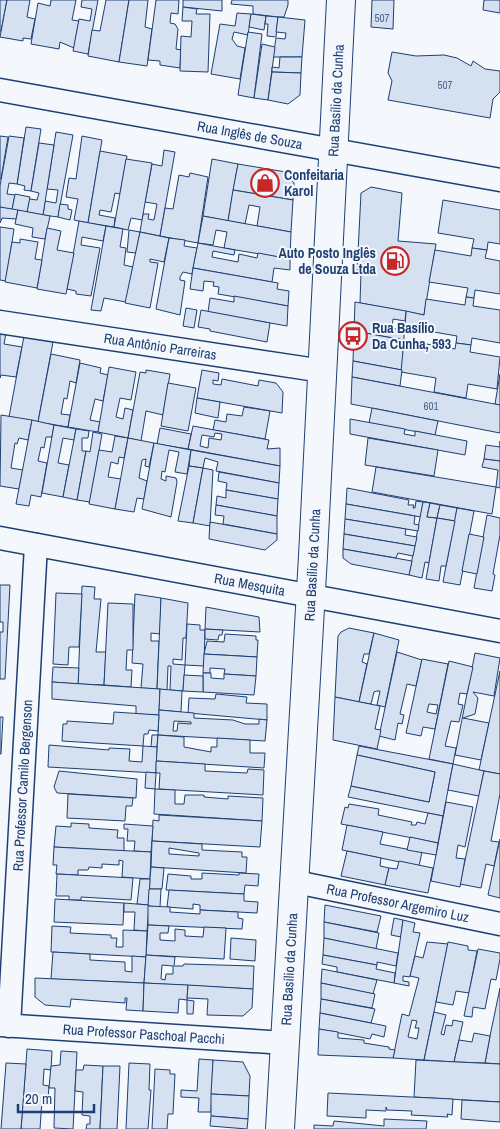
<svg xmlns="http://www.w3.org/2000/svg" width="500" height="1129" font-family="'Archivo Narrow',sans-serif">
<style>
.building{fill:#d5e0f0;stroke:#1d3f73;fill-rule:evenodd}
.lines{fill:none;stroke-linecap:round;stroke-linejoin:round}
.street-casing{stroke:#1d3f73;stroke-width:25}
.secondary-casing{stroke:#1d3f73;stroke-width:30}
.street{stroke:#f4f7fb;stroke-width:22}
.secondary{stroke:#f4f7fb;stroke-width:28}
.labels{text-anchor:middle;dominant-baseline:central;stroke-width:4;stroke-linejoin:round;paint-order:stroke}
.number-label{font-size:11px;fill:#4b6792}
.street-label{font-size:14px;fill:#1d3f73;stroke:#f4f7fb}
.poi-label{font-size:14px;font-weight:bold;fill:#1d3f73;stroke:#f4f7fb;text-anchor:start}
</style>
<rect width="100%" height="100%" fill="#f4f7fb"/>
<g class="building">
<polygon points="0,0 7,0 1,31 0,31"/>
<polygon points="7,0 30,0 27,17 35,19 31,39 23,38 23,41 0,37"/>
<polygon points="51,0 76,0 72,20 79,21 74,48 60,42 59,49 31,44 38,3 50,6"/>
<polygon points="82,0 98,0 88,54 73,51 79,19 90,21 92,9 81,7"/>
<polygon points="106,0 129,0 119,62 88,56 92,30 100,31"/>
<polygon points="129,0 148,0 145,27 152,29 147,66 119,62"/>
<polygon points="156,0 179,0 178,14 171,13 170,23 175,24 178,29 176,49 181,50 180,68 160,65 160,61 148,60"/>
<polygon points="183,0 222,0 222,11 183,7"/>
<polygon points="232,0 288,0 288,5 284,17 278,17 253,14 253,6 231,4"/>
<polygon points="372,0 394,0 393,29 371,27"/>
<polygon points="484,0 500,0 500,13 483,10"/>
<polygon points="183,7 197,9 196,14 210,14 208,72 180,71 181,36 191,37 192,21 182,21"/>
<polygon points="237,13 251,14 248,35 234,32 232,39 237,46 245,48 240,79 211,74 220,24 235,26"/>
<polygon points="251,14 266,16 264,30 249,27"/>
<polygon points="266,16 278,17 276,37 267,36 268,24 265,24"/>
<polygon points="278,17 305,20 302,57 273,57 276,38 285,39 286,33 276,32"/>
<polygon points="248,32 262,34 254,98 238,95"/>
<polygon points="262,44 275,47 268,100 254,98"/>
<polygon points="392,52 416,56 444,55 457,58 471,66 473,61 485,69 500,71 500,92 493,99 490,118 388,100 392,81 388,73"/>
<polygon points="280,57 302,57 301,73 272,72 272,67 279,68"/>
<polygon points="272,72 301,73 300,95 288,104 268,100"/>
<polygon points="26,127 41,129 31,191 24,190 25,186 17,184"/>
<polygon points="56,132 73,135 58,217 43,215 45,201 56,203 58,190 47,189"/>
<polygon points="0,136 8,137 1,179 0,179"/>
<polygon points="9,136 24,138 17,184 9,183 7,194 15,195 12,210 0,207 0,186"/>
<polygon points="82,136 102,140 88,223 74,220 78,199 66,197 69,178 76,179"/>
<polygon points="39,143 54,145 43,215 27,212 29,199 37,200 39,193 31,191"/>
<polygon points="164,150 175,152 160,236 140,232 143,214 149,214 148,219 154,220 157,204 145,202 152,164 162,166"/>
<polygon points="100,151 127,156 120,194 115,193 111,212 100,210 99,215 115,218 114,227 88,223"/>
<polygon points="126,159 152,163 142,220 131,218 128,230 114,227"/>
<polygon points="212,159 238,164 228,221 203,216"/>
<polygon points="238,164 286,172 294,183 293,200 233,190"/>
<polygon points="190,173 208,177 198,243 160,236 165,208 173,209 179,175 189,177"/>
<polygon points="371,187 402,193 398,241 436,244 424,315 360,303 361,272 357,272 361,193"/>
<polygon points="233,190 293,200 291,232 257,226 260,207 249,205 245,224 228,221"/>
<polygon points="15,194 30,197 27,212 12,210"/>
<polygon points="443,200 500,210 500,244 488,242 487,250 472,248 474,239 438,233"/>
<polygon points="60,204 68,205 68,209 72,210 70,220 58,217"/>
<polygon points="0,207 18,210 16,219 2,218 0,223"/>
<polygon points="18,210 50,216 45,239 32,237 33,228 15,224"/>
<polygon points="203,216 291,232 290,259 224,248 227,232 216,230 213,245 198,243"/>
<polygon points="79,221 106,226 103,241 82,237 81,245 100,248 91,296 76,294 76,291 67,289"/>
<polygon points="106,226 123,229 120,247 126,248 124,265 133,267 126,302 104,298 101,311 91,310"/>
<polygon points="0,227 14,229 6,281 0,280"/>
<polygon points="47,228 61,231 57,250 74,253 66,294 37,289"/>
<polygon points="129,230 140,232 136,253 127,252"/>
<polygon points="140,232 169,238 164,262 150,259 150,262 158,263 150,308 125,303"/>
<polygon points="169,238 185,240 184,246 197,248 192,274 183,272 180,277 180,280 185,281 180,315 156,309"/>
<polygon points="20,239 38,242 35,259 42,260 37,288 5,282 12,242 20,243"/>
<polygon points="198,243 235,250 234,255 213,251 212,257 238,262 239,254 257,258 258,253 290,259 290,270 274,268 272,282 193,268"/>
<polygon points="472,248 487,250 485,258 500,261 500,294 475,290 474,298 466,297 468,288 429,282 435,250 471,256"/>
<polygon points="193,268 278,283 277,289 289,291 288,306 218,294 219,287 213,286 214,282 204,281 203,291 190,289"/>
<polygon points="234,296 288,306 287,326 208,312 210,298 234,302"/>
<polygon points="466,297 474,298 473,306 500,310 500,343 472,338 471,345 456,343 457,336 405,327 406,311 424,315 426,299 465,305"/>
<polygon points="355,302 406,311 405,321 393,319 392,328 404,331 404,340 354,331"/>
<polygon points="186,308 197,310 194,328 183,326"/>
<polygon points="201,310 270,323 267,342 210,331 210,329 198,327"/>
<polygon points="0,331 6,333 4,344 22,347 16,377 1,375 0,378"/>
<polygon points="354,331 404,340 402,370 353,361"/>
<polygon points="24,336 53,342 38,422 9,417"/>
<polygon points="404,340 455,349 456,343 471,345 470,352 500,357 497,389 468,384 466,398 434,392 436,378 401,372"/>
<polygon points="51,354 80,360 76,383 70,381 67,399 64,398 61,414 70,415 68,427 38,422"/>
<polygon points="353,361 402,370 400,386 352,377"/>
<polygon points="80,363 101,368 100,373 108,375 103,401 95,399 90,420 100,422 98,432 68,427"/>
<polygon points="109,367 136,372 131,400 120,398 116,417 123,419 125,408 133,410 128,438 98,432"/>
<polygon points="146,370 170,374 163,415 146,411 141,441 128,438 140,372 146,373"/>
<polygon points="202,370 219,373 218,381 213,380 213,384 221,385 222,379 258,386 259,380 276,383 283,392 282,413 197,398"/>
<polygon points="500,374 500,405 495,404"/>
<polygon points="352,377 500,405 500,433 351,404"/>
<polygon points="168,383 196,388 188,431 161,426"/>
<polygon points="197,398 220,402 218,418 195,413"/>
<polygon points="244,407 270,411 265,439 213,430 215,420 226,422 227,414 242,416"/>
<polygon points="372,408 438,421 435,435 369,423"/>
<polygon points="1,415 32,420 28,440 19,438 17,444 15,443 11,468 23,470 19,489 0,486"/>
<polygon points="350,419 405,429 404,434 415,436 415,431 467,441 465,455 350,434"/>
<polygon points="32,420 54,425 52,437 46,437 44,448 41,447 38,461 47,463 41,497 31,495 29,506 16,504"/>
<polygon points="54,425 76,429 74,440 63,438 58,463 69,465 63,497 42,493"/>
<path d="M193,426L269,440L267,449L280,448V466L188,449ZM215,433L222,434L221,440L209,438L208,448L200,446L202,435L214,437Z"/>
<polygon points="160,428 191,434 188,449 157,444"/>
<polygon points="76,429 89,431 88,438 82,438 82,451 86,451 77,500 63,497"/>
<polygon points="93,432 102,434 90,502 77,500 86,451 90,452"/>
<polygon points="115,436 128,438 124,458 119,457 118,464 111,462 108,477 121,479 115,509 89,504 99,450 112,452"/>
<polygon points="128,438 154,443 149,467 145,466 146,459 142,460 139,478 147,481 144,499 137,498 134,512 115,509"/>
<polygon points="368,438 438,450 434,476 365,465"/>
<polygon points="500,441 500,461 484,459 486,445 500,447"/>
<polygon points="154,443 191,450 187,474 175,472 179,452 169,450 165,472 162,471 161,479 166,481 166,476 176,478 177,482 171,517 142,509"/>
<polygon points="191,450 280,466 279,483 216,471 218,462 205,458 203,468 189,466"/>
<polygon points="484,459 500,461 500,488 496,487 498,470 482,467"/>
<polygon points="189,466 203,468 193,523 178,521"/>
<polygon points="376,467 496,487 492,514 372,492"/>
<polygon points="203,468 213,470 210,526 193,523"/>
<polygon points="219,472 279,483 278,499 226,490 227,483 218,481"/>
<polygon points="347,488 409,500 408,505 414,505 413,508 415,508 416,501 423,502 421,517 346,504"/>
<polygon points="226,490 278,499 277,516 216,505 217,496 226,498"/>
<polygon points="423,502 430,503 427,517 437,518 429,563 425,562 422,578 409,575"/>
<polygon points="430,503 440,505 437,518 427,517"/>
<polygon points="346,504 415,516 414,524 419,525 418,531 345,519"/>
<polygon points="216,505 277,516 277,534 223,524 224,516 215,515"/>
<polygon points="440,505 457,508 455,521 437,518"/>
<polygon points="457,508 474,511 460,585 443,582"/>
<polygon points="487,515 500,518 500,535 493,574 495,575 492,591 474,588"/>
<polygon points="437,518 455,521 446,566 441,566 439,581 426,579"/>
<polygon points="345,519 406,529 405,535 417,537 415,546 344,534"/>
<polygon points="210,522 277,534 277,540 265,550 209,539"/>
<polygon points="344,534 415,546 413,556 398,553 396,558 343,549"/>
<polygon points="469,534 484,537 477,574 462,571"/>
<polygon points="343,549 412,561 409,575 351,564 343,558"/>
<polygon points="0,585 10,585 5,679 0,679 0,632 3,632 3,622 0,622"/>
<polygon points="82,586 95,587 94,599 101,599 96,652 106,652 104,685 78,684"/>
<polygon points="56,593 82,594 79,647 69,647 68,665 53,664"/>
<polygon points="135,594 161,598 160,634 151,633 151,641 159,641 157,689 141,688 143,664 132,663"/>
<polygon points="161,598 188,603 186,638 183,638 182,660 173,659 173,664 185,665 183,691 170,690 171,666 168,666 167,690 157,689"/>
<polygon points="108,603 133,604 133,650 127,650 126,670 132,670 131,687 104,685"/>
<polygon points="206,607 259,617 260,632 205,629"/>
<polygon points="187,624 200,625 200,630 205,630 204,666 185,665"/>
<polygon points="349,628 374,633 369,654 364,654 362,662 367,664 359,702 335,697 338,636 341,632"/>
<polygon points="205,629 223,630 222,635 219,635 218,640 205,639"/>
<polygon points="374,633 399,640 385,707 377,705 380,691 377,691 374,692 371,704 359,702"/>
<polygon points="225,634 256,636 256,640 258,640 257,657 204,654 207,641 224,642"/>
<polygon points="397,652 422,660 416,686 407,684 400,714 404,715 402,724 398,723 395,740 379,736"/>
<polygon points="475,653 500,658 494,696 473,692 478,698 475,714 463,718 489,723 481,760 455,755"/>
<polygon points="204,654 257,657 256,676 224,674 225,669 210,668 210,673 203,673"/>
<path d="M422,659L448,664L435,729L423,727L421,736L406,733ZM429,704L438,705L436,714L427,712Z"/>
<polygon points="449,661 473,667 467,694 460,693 458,704 463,705 459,722 451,721 445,746 456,748 453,764 429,759"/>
<polygon points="53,667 79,668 78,684 52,682"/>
<polygon points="500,671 500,774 479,770"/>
<polygon points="203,673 211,673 211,678 224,679 224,674 256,676 254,695 203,692"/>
<polygon points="184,675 203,676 203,692 183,691"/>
<polygon points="52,682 160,689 159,715 136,714 136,706 52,699"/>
<polygon points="160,689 182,691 181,712 159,710"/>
<polygon points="216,694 247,697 246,703 267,704 267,720 188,713 189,698 215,699"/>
<polygon points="335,697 380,706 375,729 381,730 377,749 333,740"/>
<path d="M159,710L194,713V718L233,720L245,724H259V719L267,720L265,741L158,735ZM174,721L191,722V724L178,723L177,731H173Z"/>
<polygon points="114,712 159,715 158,731 149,730 148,734 144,734 143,746 62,741 63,724 67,724 67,721 113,724"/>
<polygon points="0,717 3,717 1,754 0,754"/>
<polygon points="152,735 158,735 157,747 151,747"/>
<polygon points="158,735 184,737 184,747 211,752 211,747 217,747 217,738 250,740 250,753 265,753 264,768 156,761"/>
<polygon points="49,745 109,750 109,748 130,749 129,761 142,762 143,746 157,747 156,773 48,767"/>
<polygon points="359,746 453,764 443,816 348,797 351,786 429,802 435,772 357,755"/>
<polygon points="357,755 435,772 429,802 351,786"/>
<polygon points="156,761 205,764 205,771 247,773 248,769 264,770 263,795 159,789 160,773 156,773"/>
<polygon points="453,764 484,771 479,796 448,790"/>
<polygon points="59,771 137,779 136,798 57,793 54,787"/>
<polygon points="484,771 500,774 500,794 491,841 499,842 494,866 486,864 481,888 460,884"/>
<polygon points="146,772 156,773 155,789 145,788"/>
<polygon points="155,789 175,790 175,804 184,804 185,795 204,795 204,797 228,799 228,796 263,798 262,821 154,814"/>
<polygon points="68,794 133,798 132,806 126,806 125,821 67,818"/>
<polygon points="446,802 473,807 465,847 458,845 456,858 465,859 460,887 431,881"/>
<polygon points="349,804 379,809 378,815 412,822 411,825 416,825 417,822 425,824 428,813 443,816 438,843 341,824 345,807 348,808"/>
<polygon points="159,815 262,821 260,847 152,841 153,820 159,821"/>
<polygon points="71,823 89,824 89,828 118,830 117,838 124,838 124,851 54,847 56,826 71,827"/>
<polygon points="124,824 153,826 151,852 134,851 135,841 127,841 128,829 124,829"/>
<polygon points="347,825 383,832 380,844 422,852 419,866 342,850"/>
<polygon points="410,837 438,843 436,855 407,850"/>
<polygon points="500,839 500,898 488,895"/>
<path d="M152,841L202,844V850L242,852V857H247L246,873L151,867ZM169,848L199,853V856L169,854Z"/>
<polygon points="54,847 151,852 150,879 122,877 123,861 119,860 119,865 102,864 102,868 89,867 88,870 78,870 78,875 56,874 57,865 53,865"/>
<polygon points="347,851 381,858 380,866 389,868 385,885 341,876"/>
<polygon points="399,861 433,868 428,893 385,885 389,868 397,869"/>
<polygon points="151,867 164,868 162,889 149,889"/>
<polygon points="202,873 239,875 239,873 259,874 258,886 245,885 244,894 166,890 168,874 191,876 191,879 202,879"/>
<polygon points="57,874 133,878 131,900 81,897 81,900 69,900 69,896 56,896"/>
<polygon points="140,879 150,879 149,905 137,904"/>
<polygon points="149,889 161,889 160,907 148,906"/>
<polygon points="169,890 244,894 244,901 258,902 257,913 200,910 200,905 193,904 193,909 167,907"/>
<polygon points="55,899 124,903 123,925 54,922"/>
<polygon points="124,903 149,905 147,931 134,930 135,912 124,912"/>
<polygon points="325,905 381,916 377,932 324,922"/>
<polygon points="148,906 170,907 170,912 200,914 200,910 238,912 238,918 243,919 242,929 148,925"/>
<polygon points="394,918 403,920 401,937 391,935"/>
<polygon points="403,920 415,923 413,932 420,933 410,977 403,976 403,981 409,982 409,986 394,983"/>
<polygon points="324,922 379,933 376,949 324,938"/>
<polygon points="148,925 169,926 168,933 160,933 160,940 175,941 175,929 185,930 185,936 203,937 204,927 226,928 224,959 146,955"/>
<polygon points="52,926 71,927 70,933 111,935 111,938 117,938 116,947 123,947 123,930 147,931 146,957 51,952"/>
<polygon points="231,938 256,940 255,961 230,959"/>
<polygon points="324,938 398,953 396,966 377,962 377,965 323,955"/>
<path d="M427,942L448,944L424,1060L393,1058L402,1014L409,1016L419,978L410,976L415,956L423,958ZM412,1020L417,1021L415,1028H419L417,1039L408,1037Z"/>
<polygon points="448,942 468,946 468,950 477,951 469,993 456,991 453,1005 436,1002"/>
<polygon points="478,949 500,953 500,959 496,980 491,979 485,1009 473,1007 472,1017 464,1016"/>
<polygon points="53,952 90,954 90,960 125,962 125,971 132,972 132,956 146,957 144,983 51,979"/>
<path d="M146,955L175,957L174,966H183L184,964L254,966L253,989L144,983ZM162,965L173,966V974H166L165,980L161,979Z"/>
<polygon points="323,955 377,965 376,969 395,973 394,983 337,972 337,967 322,964"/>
<polygon points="322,969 377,980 373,994 321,983"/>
<polygon points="35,978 144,983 143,1011 126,1010 127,998 125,998 125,1003 71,999 70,1007 45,1005 35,997"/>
<polygon points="144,983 188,985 187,1000 179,999 178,1013 143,1011"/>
<polygon points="321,983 375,994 372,1008 321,999"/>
<polygon points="188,985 253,989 252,1008 243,1016 207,1015 208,999 187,998"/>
<polygon points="500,988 500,1064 485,1063 490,1036"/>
<polygon points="321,999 375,1009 371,1023 320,1013"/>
<polygon points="187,1000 194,1001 193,1014 187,1014"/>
<polygon points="434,1012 446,1015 441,1034 444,1035 446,1025 452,1026 453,1020 463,1022 454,1062 424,1060"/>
<polygon points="320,1013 386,1026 384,1037 372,1034 370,1039 319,1029"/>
<polygon points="319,1029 338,1032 338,1038 364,1040 364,1043 389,1047 389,1049 395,1050 393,1058 318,1055"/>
<polygon points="474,1033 490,1036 485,1063 454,1062 459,1040 472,1042"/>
<polygon points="27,1049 52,1051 51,1070 44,1069 43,1085 49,1086 48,1100 42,1100 40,1129 21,1129"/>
<polygon points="61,1051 77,1052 73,1129 54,1128 55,1088 49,1088 51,1066 60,1065"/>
<polygon points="199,1059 213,1060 211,1112 198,1112 199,1098 181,1097 181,1090 197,1091"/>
<polygon points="213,1060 243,1062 250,1076 249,1096 211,1094"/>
<polygon points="416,1060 500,1064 500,1102 414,1097"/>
<polygon points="6,1063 26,1064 21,1129 1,1129"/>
<polygon points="129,1063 150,1064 149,1090 151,1090 148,1129 126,1129"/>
<polygon points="84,1065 103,1066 100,1129 86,1129 87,1124 90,1124 90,1116 82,1115 83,1092 75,1091 76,1070 83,1070"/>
<polygon points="103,1066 120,1066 117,1129 100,1129"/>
<polygon points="155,1069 170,1070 170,1074 175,1074 173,1114 168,1114 167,1129 152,1129"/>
<polygon points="328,1093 453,1099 452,1115 447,1114 448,1117 411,1115 412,1111 387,1110 386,1107 386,1111 366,1110 366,1118 327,1116"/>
<polygon points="211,1094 249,1096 248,1119 211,1116"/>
<polygon points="462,1100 500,1102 500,1122 461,1119"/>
<polygon points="211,1116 248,1119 247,1129 210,1126"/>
<polygon points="384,1119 427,1121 426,1129 314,1129 314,1125 333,1126 334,1121 384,1126"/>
</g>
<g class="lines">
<defs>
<g id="street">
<path id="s1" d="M0,90L500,180"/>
<path id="s2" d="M0,322L323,371"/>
<path id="s3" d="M0,538L500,631"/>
<path id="s4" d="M296,882L500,924"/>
<path id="s5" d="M0,1025L286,1043"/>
<path id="s6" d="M9,1026L36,545"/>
</g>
<g id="secondary">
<path id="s7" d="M280,1129L313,556L341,0"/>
</g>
</defs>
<use href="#street" class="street-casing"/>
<use href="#secondary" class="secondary-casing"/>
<use href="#street" class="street"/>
<use href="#secondary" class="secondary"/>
</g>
<defs>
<symbol id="shop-ring" viewBox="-11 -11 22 22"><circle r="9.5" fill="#f4f7fb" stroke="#c62828" stroke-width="1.5"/><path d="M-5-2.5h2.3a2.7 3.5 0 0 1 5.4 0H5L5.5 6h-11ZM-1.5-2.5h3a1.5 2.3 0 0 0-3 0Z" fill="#c62828"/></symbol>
<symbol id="fuel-ring" viewBox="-11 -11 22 22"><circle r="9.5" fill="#f4f7fb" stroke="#c62828" stroke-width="1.5"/><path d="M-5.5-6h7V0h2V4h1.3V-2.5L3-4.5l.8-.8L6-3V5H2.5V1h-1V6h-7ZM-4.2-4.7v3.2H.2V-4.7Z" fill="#c62828"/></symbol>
<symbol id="bus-ring" viewBox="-11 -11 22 22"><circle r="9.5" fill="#f4f7fb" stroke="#c62828" stroke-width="1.5"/><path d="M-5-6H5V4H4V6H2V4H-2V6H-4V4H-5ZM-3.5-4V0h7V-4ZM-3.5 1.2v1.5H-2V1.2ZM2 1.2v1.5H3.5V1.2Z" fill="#c62828"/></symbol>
</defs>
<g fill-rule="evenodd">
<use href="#shop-ring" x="249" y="167" width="32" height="32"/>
<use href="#fuel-ring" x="379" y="245" width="32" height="32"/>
<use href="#bus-ring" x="337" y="320" width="32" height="32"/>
</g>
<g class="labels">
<g class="number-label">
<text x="382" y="18">507</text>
<text x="445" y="85">507</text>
<text x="431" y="406">601</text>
</g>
<g class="street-label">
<text stroke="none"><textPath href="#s7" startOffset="1030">Rua Basílio da Cunha</textPath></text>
<text stroke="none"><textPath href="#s1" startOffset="254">Rua Inglês de Souza</textPath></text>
<text stroke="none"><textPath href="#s2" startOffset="162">Rua Antônio Parreiras</textPath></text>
<text stroke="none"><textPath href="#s7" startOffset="565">Rua Basílio da Cunha</textPath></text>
<text stroke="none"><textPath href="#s3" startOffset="254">Rua Mesquita</textPath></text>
<text stroke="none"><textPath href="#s6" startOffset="241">Rua Professor Camilo Bergenson</textPath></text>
<text stroke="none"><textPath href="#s4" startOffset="104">Rua Professor Argemiro Luz</textPath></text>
<text stroke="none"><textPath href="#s7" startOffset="160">Rua Basílio da Cunha</textPath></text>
<text stroke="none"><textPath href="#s5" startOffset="144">Rua Professor Paschoal Pacchi</textPath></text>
</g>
<g class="poi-label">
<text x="284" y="175">Confeitaria<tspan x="284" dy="16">Karol</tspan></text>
<text x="376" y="253" text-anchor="end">Auto Posto Inglês<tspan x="376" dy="16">de Souza Ltda</tspan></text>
<text x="372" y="328">Rua Basílio<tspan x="372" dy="16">Da Cunha, 593</tspan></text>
</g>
</g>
<path d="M18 1104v8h76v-8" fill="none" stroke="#1d3f73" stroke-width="2.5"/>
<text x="25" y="1104" font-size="15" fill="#1d3f73" stroke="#f4f7fb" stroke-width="4" paint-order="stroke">20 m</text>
</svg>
